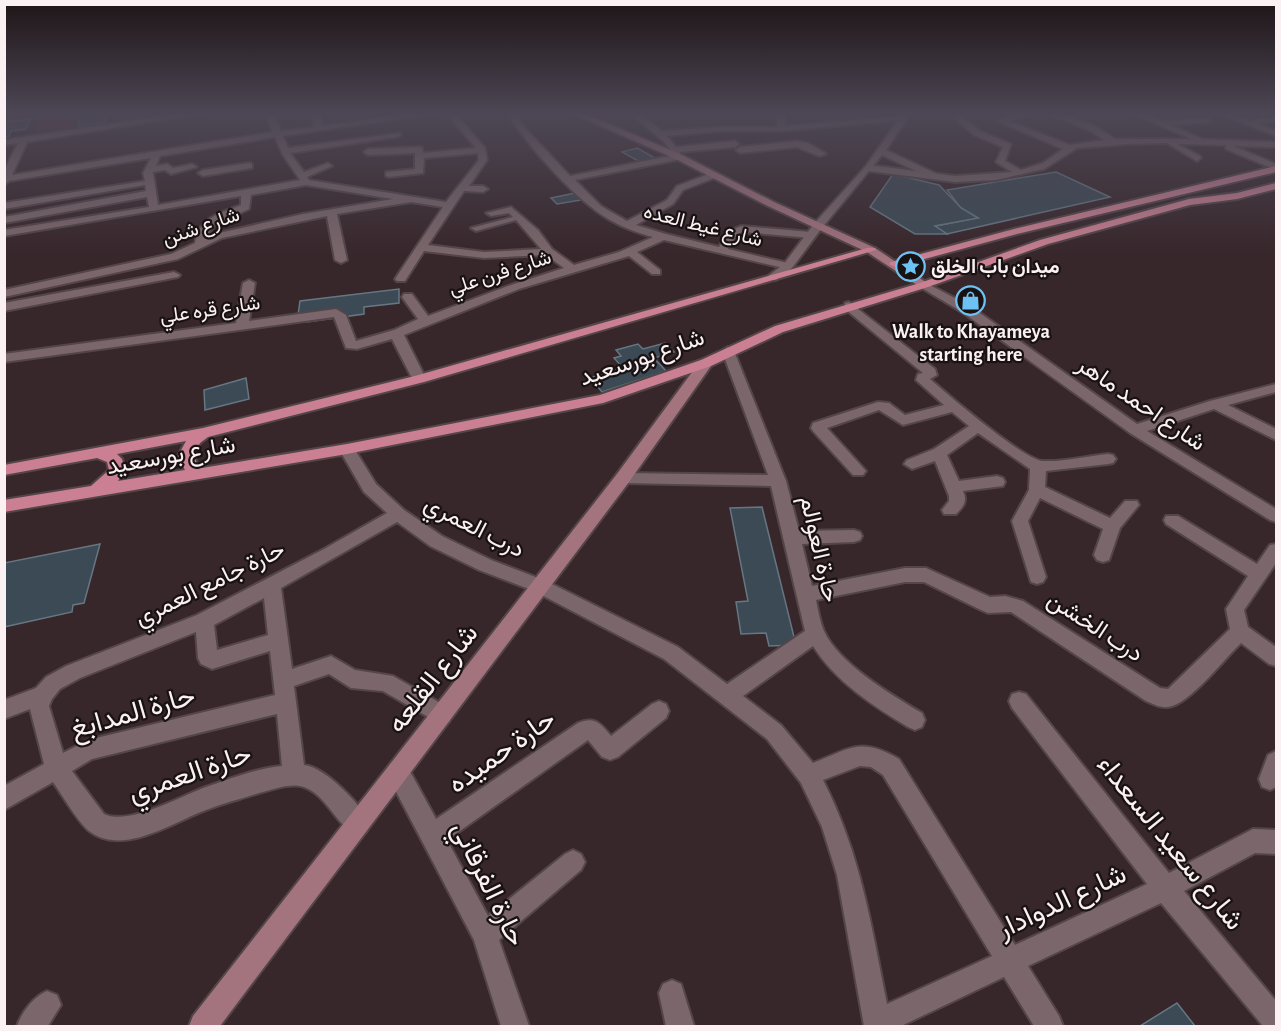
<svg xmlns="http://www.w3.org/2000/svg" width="1281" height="1031" font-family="'Alegreya Sans',Vazirmatn,sans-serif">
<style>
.green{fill:#5a2635}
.building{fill:#3b4a54;stroke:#667782;stroke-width:1.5}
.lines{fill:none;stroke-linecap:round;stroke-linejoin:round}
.minor-casing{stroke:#534548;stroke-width:4}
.tertiary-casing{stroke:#534548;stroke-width:4}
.secondary-casing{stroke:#534548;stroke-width:4}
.primary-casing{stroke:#534548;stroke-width:4}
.minor{fill:#7b676b;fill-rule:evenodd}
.tertiary{fill:#7b676b;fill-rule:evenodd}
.secondary{fill:#a3737e;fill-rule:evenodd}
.primary{fill:#ca8092;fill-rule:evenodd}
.labels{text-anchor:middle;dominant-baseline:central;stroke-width:4.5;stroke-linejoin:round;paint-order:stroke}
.far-street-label{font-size:20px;fill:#fbf0f2;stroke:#191213}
.far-poi-label{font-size:20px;font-weight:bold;fill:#fbf0f2;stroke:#191213;text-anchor:start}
.street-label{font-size:24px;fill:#fbf0f2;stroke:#191213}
.near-street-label{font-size:28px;fill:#fbf0f2;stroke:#191213}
</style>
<rect width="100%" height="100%" fill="#37262a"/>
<polygon class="green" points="42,113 76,113 70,128 33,133"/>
<g class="building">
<polygon points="85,113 107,113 105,123 78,127 81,115"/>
<polygon points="30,119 26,129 11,131 9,136 4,137 4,122"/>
<polygon points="637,148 655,158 640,162 622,152"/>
<polygon points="1056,172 1110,197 947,234 935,226 978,218 961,208 947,190"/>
<polygon points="893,174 939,185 961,208 978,218 935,226 947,234 915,234 870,207"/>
<polygon points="575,193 581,200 557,204 551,198"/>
<polygon points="399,289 399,303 364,307 364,314 306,322 308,313 298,315 300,301"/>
<polygon points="665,343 674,352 654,358 666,371 602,392 590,378 623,368 614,358 621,356 616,350 638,344 643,349"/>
<polygon points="246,378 249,399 205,410 204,390"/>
<polygon points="762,507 796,645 769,646 766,633 741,634 736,602 748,601 730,508"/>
<polygon points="100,544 84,603 73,605 72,612 4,627 4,563"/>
<polygon points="1177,1003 1195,1026 1140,1026"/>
</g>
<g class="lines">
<defs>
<g id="minor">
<path d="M183,113H205L27,142L12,175L273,132L265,113H273L281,131L315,127L311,113H321L323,126L413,113H437L283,136L288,148L400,133L401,135L397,137L290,153L304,172L328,163L332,166L307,177L309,180L446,202L479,160L478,153L424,158L423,173L389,177L386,176V172L415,169V153L368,155L364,152L368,149L419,147L422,148L423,153L476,148L446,113H455L485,148L487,160L469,186H483L488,189L483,192L464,191L428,245L484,252L541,249L516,220L476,231L471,228L513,217L509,213L491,216L486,213L511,207L538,230L552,249L574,265L619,252L653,237C638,233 624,228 610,220C576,201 528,146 507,113H515L525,128L570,176L674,155L664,142L630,113H639L662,131L722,127H777V113H785V126L903,116L907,118L903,120L781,131H722L667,136L676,147L735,141L739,144L735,147L680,152L682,159L575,180L601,206L627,221L667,200L677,186L714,172L719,175L717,177L683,190L673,204L636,225L666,234L719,247L728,232L741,226L811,232L816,235L811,238L743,232L736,236L728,249L792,264V268L788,269L664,240L637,252L660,270V274H652L629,256L519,289L404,335L426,379L424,382H414L392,339L357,349L346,348L334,317L4,362V354L236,323L243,283L249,280L255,283L249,321L336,309L346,315L356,341L394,330L418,319L402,297L404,294H412L428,316L511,285L564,268L546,255L484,258L424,251L405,281H397L395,279L443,207L411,202L337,214L347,260L341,263L335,260L327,216L222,238L178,259L4,297V290L171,254L195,243C198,218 220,213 241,205V196L4,236V230L149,207L147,197L4,223V217L146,191L145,185L4,209V203L145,181L143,173L151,158L9,181L4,185V171L18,143L4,145V140ZM275,137L283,155L300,180L158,205L153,172L165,170L171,174L197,167L192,164L173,168L167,164L156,166L160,156ZM306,185L393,199L303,214L219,233L206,238L214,225L249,209L251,195Z"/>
<polygon points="948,113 957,113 980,131 1011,144 1005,161 1021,170 1043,163 1063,149 997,121 1019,113 1030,114 1009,121 1070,145 1104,140 1087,129 1044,113 1057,113 1093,125 1115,139 1191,139 1131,113 1143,113 1162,121 1208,118 1211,118 1211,122 1171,125 1202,139 1276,142 1276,147 1233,146 1276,164 1276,170 1226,149 1226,145 1177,144 1200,156 1201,158 1197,161 1167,143 1128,144 1077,148 1044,169 996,180 955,182 869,171 864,168 869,165 955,176 1012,172 996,162 1003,147 974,135"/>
<polygon points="1218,113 1230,113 1250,121 1276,117 1276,121 1259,124 1276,131 1276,136"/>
<polygon points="797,141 808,143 826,154 819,156 797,147 740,153 736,150 740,147"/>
<polygon points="249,163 252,164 252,168 203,176 198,173 203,170"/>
<polygon points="174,272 180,275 178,277 4,311 4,303"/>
<polygon points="924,282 970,306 1137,424 1210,401 1276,384 1276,392 1228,405 1276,429 1276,440 1214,409 1147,431 1276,509 1276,522 1270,520 1130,433 962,312 920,287 920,283"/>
<path d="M849,302L935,369L937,375L930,379C947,394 1025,461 1043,461C1064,462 1087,456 1108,454L1113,455L1116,459L1113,463L1108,464L1046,471L1045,487L1110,518L1125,501H1137L1139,505L1120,528L1109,560L1103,562L1097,560L1094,555L1103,529L1040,498L1028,521L1046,577L1043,582L1037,584L1031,582L1012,521L1029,490L1030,469L978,433L947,455L959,481L997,476L1003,478L1005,482L1003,486L963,491C968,502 963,507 956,514H944L942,510L949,501V496L935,461L912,469L904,464L907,460L934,449L969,426L952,412L903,425L879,410L827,428L866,471L863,475H853L813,431L811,428L813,423L878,402L889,403L905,415L944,405L916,380L918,374L923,373L845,309V303Z"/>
<path d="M728,347L734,351L786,481L799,531L854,530L860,532L862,536L860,540L854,542L802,544L812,586L905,568H926L990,597L1005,596L1023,601L1160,688L1168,689L1230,629L1226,609L1248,576L1166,524L1164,520L1166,516H1178L1257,564L1270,545L1276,544V563L1244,610L1248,627L1276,647V666L1269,664L1241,643C1225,658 1189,705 1168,707C1160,708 1153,704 1146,701L1011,612L988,613L981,610L924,582H905L816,600C818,610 820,622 824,631C838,663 893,696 922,713L925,720L922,727L915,730L908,727C872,705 836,682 813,646L743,696L781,725L813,763C852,748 860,737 899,759L1015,945L1147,884L1012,708L1009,701L1012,694L1019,692L1026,694L1169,873L1253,829L1276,830V854L1255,853L1184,891L1276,1001V1026H1263L1161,903L1028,966L1059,1016L1063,1026H1034L1004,977L901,1026H864L837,875L822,827L801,783L767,739L664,659L534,591L479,570L430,546L397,522L281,588L292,669L331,656L355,670L393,676L449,708L452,715L449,722L442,725L383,691L351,688L329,674L294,686L304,765C325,767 362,805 370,824L366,832L358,836C336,826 327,795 304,787C291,782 271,790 259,793C241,799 223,803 206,810C173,822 123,857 89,831C77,821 63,796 53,782L4,810V786L44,764L30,709L4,719V700L36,688L46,677L66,666L197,615L324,549L387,513L364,492L339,449L347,444L352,445L376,484L404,510L442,536L491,560L546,581L678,647L727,684L805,631L771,486L623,483L617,482L615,478L617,474L623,473L768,475L722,351ZM264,598L268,635L217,650L214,625ZM196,632L198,658L201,664L212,669L270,651L275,695L88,740L63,753L49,706L52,699L60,689L80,678ZM277,714L282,766C257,768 229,779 206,787C181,796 129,826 104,814L72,771L92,759ZM860,766L871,767L883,775L992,956L887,1004C871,924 861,855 823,780Z"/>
<path d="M659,701L666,704L669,711L666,718L618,757L610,760L602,757L588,740L447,840L488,916L565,854L573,850L581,854L585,862L581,870L499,940L529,1026H501L474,940L390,780L387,772L390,764L398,761L406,764L436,819L578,723C595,716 600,723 611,736L652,704Z"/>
<polygon points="1276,751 1276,787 1270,790 1262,787 1259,779 1268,755"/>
<polygon points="672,980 681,984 694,1026 666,1026 659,993 663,984"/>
<path d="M47,991L57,995L61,1005L48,1026H17C22,1012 33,997 47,991Z"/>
</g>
<polygon id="tertiary" points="903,113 911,113 886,150 939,175 939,179 933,179 882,155 821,229 792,268 776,280 768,280 768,276 784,264 813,225 866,166"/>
<g id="secondary">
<polygon points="571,113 583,113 682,155 774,202 875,248 930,285 928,287 920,287 867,252 768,206 676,159"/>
<polygon points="706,359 713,363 629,482 220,1026 189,1026 193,1016 617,474 701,360"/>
</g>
<g id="primary">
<polygon points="1276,166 1276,172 1017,234 895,267 889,264 891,262 1014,229"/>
<path d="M1276,183V189L1237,199L1190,205L1048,244L928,287L783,332L711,366L603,403L347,454L4,512V500L91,486L109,470L107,462L97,458L4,475V465L203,428L415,376L867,248H875L876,250L424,382L208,437L200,443L194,456L198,466L202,468L347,444L600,395L701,360L775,326L920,283L1040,240L1189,199L1237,193ZM186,441L178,456L185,470L118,481L125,470L122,459L117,454Z"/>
</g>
</defs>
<use href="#minor" class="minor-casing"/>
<use href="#tertiary" class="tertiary-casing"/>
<use href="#secondary" class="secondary-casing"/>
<use href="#primary" class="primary-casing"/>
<use href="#minor" class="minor"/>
<use href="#tertiary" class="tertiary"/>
<use href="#secondary" class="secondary"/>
<use href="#primary" class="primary"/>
</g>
<linearGradient id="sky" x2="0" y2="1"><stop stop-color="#1e1517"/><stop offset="0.44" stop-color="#4d4755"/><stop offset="1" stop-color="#4d4755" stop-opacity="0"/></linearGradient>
<rect width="1281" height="258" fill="url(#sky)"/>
<defs>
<symbol id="sight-ring" viewBox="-11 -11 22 22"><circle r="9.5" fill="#191213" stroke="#6ec2f3" stroke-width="1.5"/><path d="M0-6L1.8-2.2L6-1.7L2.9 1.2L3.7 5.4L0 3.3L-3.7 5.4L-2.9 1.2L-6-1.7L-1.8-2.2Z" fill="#6ec2f3"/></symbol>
<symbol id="shop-ring" viewBox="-11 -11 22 22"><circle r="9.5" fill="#191213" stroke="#6ec2f3" stroke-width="1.5"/><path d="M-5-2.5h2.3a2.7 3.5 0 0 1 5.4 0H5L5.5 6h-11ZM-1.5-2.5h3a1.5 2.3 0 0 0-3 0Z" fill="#6ec2f3"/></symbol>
</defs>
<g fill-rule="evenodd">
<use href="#sight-ring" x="894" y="250" width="33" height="33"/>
<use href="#shop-ring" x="954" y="284" width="33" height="33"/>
</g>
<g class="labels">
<g class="far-street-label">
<text transform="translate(703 226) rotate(14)">شارع غيط العده</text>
<text transform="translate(201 227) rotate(-19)">شارع شنن</text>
<text transform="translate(500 273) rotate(-18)">شارع فرن علي</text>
<text transform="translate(210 310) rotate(-8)">شارع قره علي</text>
</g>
<g class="far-poi-label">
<text x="931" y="267">ميدان باب الخلق</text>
<text x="971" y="332" text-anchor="middle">Walk to Khayameya<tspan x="971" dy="23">starting here</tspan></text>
</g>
<g class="street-label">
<text transform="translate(642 358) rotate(-19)">شارع بورسعيد</text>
<text transform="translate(1141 404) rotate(34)">شارع احمد ماهر</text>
<text transform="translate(171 456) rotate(-10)">شارع بورسعيد</text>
<text transform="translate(474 527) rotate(27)">درب العمري</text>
<text transform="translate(819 549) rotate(77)">حارة العوالم</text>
<text transform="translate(210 584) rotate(-26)">حارة جامع العمري</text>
<text transform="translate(1095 627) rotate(33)">درب الخشن</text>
</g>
<g class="near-street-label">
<text transform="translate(433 679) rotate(-52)">شارع القلعه</text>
<text transform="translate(133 713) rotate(-16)">حارة المدابغ</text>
<text transform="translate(502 752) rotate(-35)">حارة حميده</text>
<text transform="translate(190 774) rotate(-19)">حارة العمري</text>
<text transform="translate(1170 843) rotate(51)">شارع سعيد السعداء</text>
<text transform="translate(488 884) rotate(64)">حارة الفرقاني</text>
<text transform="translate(1062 902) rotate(-25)">شارع الدوادار</text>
</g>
</g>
<rect width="1281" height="1031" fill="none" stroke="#fbf0f2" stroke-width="12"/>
</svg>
